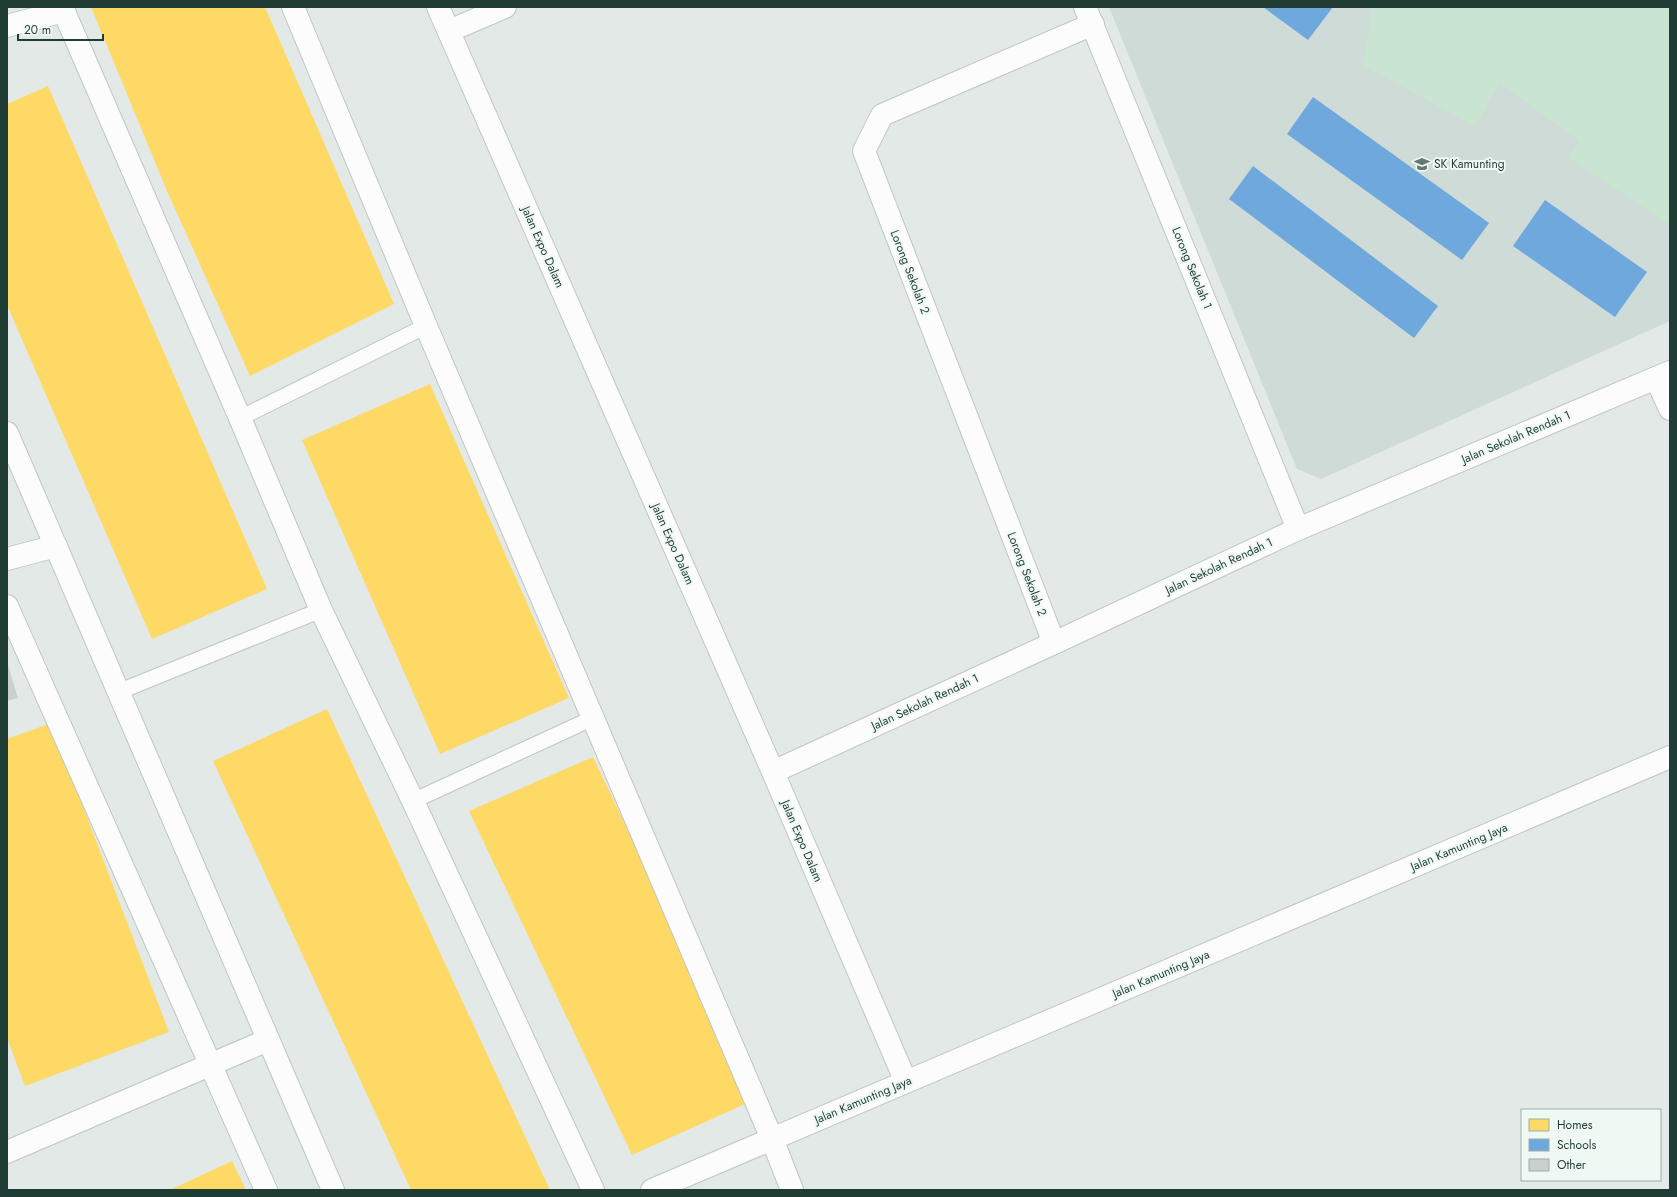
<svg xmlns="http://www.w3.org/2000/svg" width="1677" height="1197" font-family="Jost,sans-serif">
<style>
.built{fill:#cfdbd6}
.garden{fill:#cae4d2}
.homes{fill:#ffd966}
.schools{fill:#6fa8dc}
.building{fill:#c9d0cd}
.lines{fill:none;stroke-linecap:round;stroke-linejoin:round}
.service-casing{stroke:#bfc6c3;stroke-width:17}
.minor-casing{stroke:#bfc6c3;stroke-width:24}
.service{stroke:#fbfcfb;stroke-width:15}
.minor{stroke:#fbfcfb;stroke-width:22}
.labels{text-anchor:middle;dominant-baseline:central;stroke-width:4;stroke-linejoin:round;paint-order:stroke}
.poi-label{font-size:12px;fill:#1f3d35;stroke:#f0f8f4;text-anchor:start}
.street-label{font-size:12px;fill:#1f3d35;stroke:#f0f8f4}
</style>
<rect width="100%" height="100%" fill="#e2e9e6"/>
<polygon class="built" points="1109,7 1670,7 1670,321 1321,479 1297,469"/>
<polygon class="garden" points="1372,7 1670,7 1670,225 1569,158 1579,141 1500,83 1475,126 1363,65"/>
<g class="homes">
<polygon points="91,7 265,7 394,304 250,376 167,191"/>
<polygon points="48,86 267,589 152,639 7,305 7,104"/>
<polygon points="430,384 569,698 440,754 302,440"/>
<polygon points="327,709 550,1190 411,1190 213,761"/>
<polygon points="51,723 169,1032 25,1086 7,1038 7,739"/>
<polygon points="593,757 756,1099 632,1155 469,811"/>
<polygon points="232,1161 246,1190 170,1190"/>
</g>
<g class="schools">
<polygon points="1263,7 1333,7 1308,40"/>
<polygon points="1313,97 1489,223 1462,260 1287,134"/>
<polygon points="1253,166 1438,306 1414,338 1229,199"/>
<polygon points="1545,200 1647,272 1615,317 1513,246"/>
</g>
<polygon class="building" points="7,662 18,698 7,701"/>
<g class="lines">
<defs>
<g id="service">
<polyline points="240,418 426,326"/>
<polyline points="118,692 321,610"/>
<polyline points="413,801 593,718"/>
</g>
<g id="minor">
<polyline points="62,7 240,418 321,610 413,801 593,1190"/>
<polyline points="293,7 426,326 772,1139 792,1190"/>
<polyline points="438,7 773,772 906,1082"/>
<polyline points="1085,7 1298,529"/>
<polyline points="7,26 64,11"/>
<polyline points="449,31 505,7"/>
<polyline points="1656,378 1670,409"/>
<polyline points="7,433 333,1190"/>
<polyline points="7,559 56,546"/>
<polyline points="7,606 266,1190"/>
<polyline points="1054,643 864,151 882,115 1093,24"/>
<polyline points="773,772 1054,643 1298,529 1670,372"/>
<polyline points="7,1152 268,1040"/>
<polyline points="652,1190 1670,757"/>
</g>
</defs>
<use href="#service" class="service-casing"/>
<use href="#minor" class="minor-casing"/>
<use href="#service" class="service"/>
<use href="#minor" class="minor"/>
</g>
<defs>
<symbol id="school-bare" viewBox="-9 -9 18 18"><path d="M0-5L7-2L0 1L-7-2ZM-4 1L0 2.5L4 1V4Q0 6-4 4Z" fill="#637973" stroke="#f0f8f4" stroke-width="2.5" paint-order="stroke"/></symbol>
</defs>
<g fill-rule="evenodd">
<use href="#school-bare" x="1411" y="153" width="22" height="22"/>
</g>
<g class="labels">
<g class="poi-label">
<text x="1434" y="164">SK Kamunting</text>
</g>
<g class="street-label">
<text transform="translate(543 247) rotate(66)">Jalan Expo Dalam</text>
<text transform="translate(1192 268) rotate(68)">Lorong Sekolah 1</text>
<text transform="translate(910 272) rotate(69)">Lorong Sekolah 2</text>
<text transform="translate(1516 437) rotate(-23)">Jalan Sekolah Rendah 1</text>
<text transform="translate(673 544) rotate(66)">Jalan Expo Dalam</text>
<text transform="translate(1219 566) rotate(-25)">Jalan Sekolah Rendah 1</text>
<text transform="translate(1027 574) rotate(69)">Lorong Sekolah 2</text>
<text transform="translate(925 702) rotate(-25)">Jalan Sekolah Rendah 1</text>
<text transform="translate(802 841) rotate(67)">Jalan Expo Dalam</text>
<text transform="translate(1459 847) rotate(-23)">Jalan Kamunting Jaya</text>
<text transform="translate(1161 974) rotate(-23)">Jalan Kamunting Jaya</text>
<text transform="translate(863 1100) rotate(-23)">Jalan Kamunting Jaya</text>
</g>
</g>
<rect width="1677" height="1197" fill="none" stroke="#1f3d35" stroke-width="16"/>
<rect x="1521" y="1109" width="140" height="72" fill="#f0f8f4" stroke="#9cada8"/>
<rect x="1529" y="1119" width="20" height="12" fill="#ffd966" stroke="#9cada8"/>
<text x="1557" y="1129" font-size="12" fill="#1f3d35">Homes</text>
<rect x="1529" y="1139" width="20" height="12" fill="#6fa8dc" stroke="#9cada8"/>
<text x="1557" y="1149" font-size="12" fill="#1f3d35">Schools</text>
<rect x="1529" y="1159" width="20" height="12" fill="#c9d0cd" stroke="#9cada8"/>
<text x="1557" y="1169" font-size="12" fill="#1f3d35">Other</text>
<path d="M18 34v6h85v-6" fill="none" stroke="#1f3d35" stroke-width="2"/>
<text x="24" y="34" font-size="12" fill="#1f3d35" stroke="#f0f8f4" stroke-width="3" paint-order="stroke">20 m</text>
</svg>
